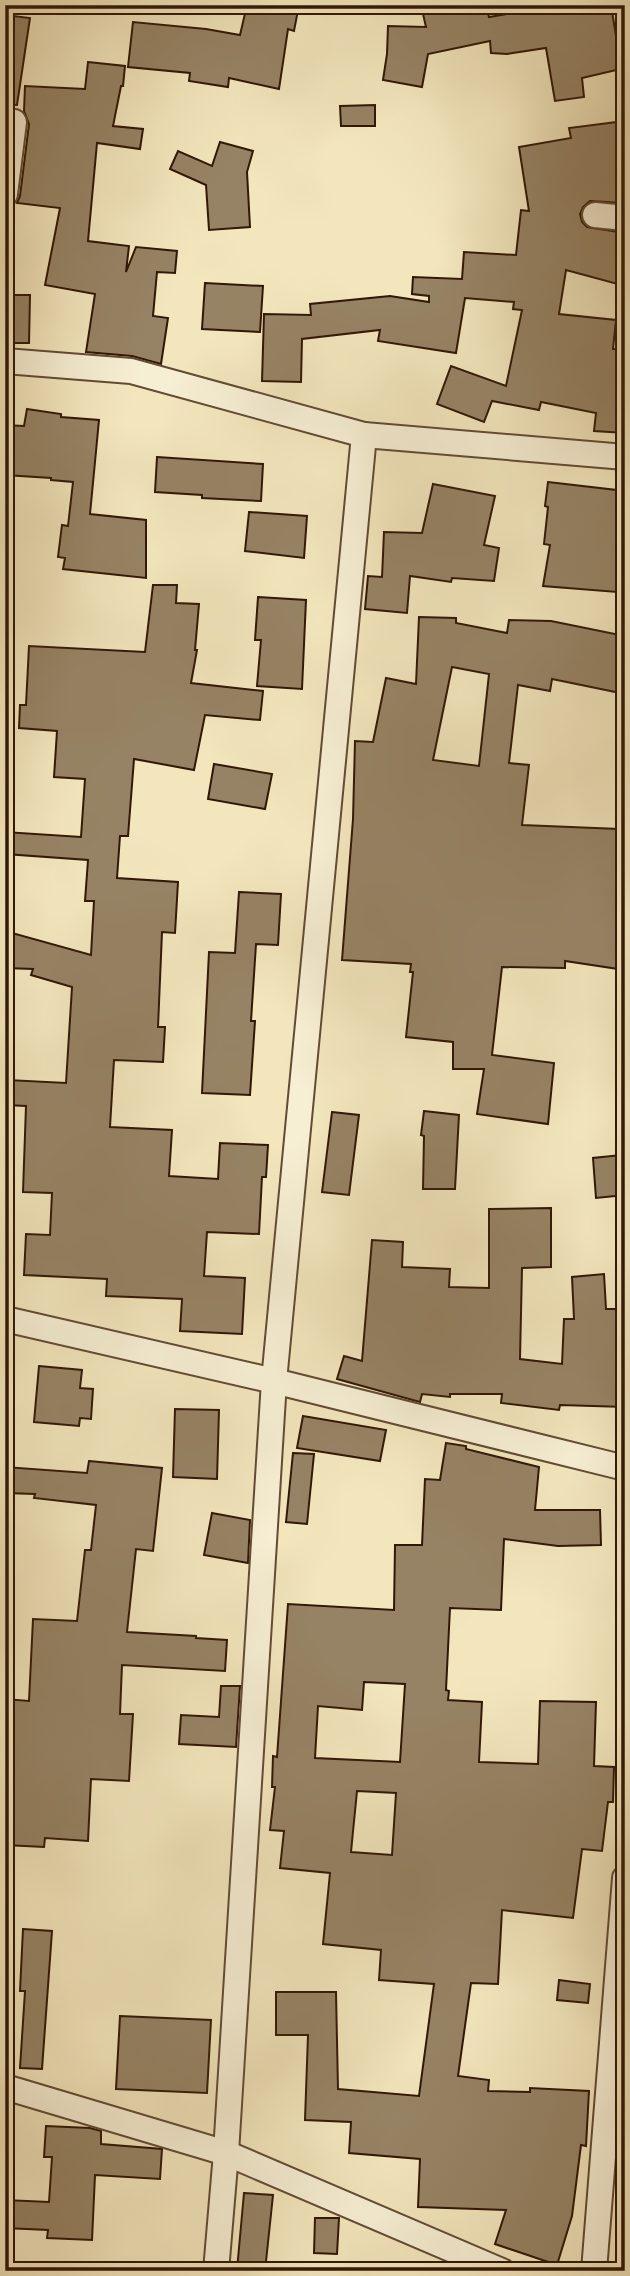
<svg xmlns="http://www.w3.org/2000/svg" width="630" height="2276" font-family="'Libre Bodoni',serif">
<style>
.building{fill:#968365;stroke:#311706;stroke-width:2;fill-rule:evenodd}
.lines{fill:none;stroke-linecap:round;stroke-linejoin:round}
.street-casing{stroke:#624b34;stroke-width:28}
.street{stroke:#f7efd4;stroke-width:24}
</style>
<rect width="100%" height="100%" fill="#f3e6bd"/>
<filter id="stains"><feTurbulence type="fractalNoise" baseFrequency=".00286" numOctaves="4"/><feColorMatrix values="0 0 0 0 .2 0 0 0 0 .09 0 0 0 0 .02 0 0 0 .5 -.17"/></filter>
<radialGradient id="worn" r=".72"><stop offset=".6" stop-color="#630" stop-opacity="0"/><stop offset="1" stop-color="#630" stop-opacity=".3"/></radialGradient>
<g class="building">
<polygon points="247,5 299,5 294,31 288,29 279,89 229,78 228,87 189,81 190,73 128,67 133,22 206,29 240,35"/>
<polygon points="421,5 486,5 489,17 559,5 611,5 618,48 625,46 625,68 582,78 584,97 555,101 546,48 507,54 491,53 490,41 428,54 422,87 383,80 387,54 388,26 426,27"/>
<polygon points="5,15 30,18 17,105 5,104"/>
<polygon points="88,62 125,66 123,86 121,86 113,126 143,129 140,149 97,143 88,241 129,246 126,272 136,247 177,251 175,273 157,272 153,316 168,318 161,364 132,356 86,352 95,294 45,285 60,208 17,203 20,196 29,124 24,111 25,86 85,89"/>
<polygon points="375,105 375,126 341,126 340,106"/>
<polygon points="625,121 625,203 590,201 583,207 580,214 582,222 587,227 625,233 625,286 566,270 559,314 616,320 613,349 625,349 625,433 594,431 596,413 541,402 539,410 492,401 484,422 437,404 451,366 506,386 522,310 513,309 514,302 465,298 456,353 378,341 380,330 302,339 301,382 262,381 264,314 311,315 310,304 390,296 429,302 429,296 412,294 413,277 462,279 464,252 516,255 521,210 529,211 519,147 571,138 569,128"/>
<polygon points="220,142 253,151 247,172 250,227 209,230 206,185 170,169 178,151 212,166"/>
<polygon points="205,283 263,286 260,332 202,329"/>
<polygon points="5,295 30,295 29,343 5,343"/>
<polygon points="27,409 61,414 61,417 99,420 90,514 146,520 146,578 63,569 65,558 58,557 62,525 68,526 73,482 51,480 51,478 5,475 5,425 24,426"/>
<polygon points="157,457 263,464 261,501 202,498 202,495 155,492"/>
<polygon points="548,482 625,491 625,517 617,592 543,586 550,545 544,544 548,507 545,506"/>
<polygon points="433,484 495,496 484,545 499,548 494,581 452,578 451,582 410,576 407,613 365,609 368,576 382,577 384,532 422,533"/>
<polygon points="249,512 307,516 304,558 245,551"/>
<polygon points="153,585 177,585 176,603 199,604 195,650 197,650 191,683 263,691 260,720 205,715 194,770 134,759 128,836 120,836 117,878 178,882 175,933 162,932 158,1027 165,1027 163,1062 114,1060 110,1127 172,1130 169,1176 218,1179 220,1143 268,1145 266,1177 262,1177 259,1234 207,1232 204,1276 245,1278 242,1334 180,1331 182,1299 106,1296 107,1279 24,1275 26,1234 50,1235 52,1193 23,1192 26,1106 6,1105 8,1080 66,1083 72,987 31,975 33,969 5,968 5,931 91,955 94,901 85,901 88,860 5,854 5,832 81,837 85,779 54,777 57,731 19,728 20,705 26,705 29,646 145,652"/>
<polygon points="258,597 306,600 302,689 257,686 261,640 255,640"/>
<path d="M419,617L456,618V623L507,633L509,620L551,621L625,636V694L552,679L550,691L518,685L509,763L529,765L522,825L619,829L617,877H625V970L565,961V968L502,967L492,1055L554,1063L548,1124L477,1114L484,1069H453V1042L406,1037L413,972H410L411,964L342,960L353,819L355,741L373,742L386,678L416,684ZM452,667L489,674L479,766L433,760Z"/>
<polygon points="214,764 272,774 265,809 208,799"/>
<polygon points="239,892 281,894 278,945 256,944 251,1021 255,1021 250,1095 202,1093 209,952 235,953"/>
<polygon points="424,1111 459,1115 455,1189 423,1189 424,1136 421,1135"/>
<polygon points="332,1112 359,1115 349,1195 322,1192"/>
<polygon points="621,1155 625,1195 596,1198 593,1158"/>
<polygon points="551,1208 551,1267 522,1268 520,1359 562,1364 564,1319 574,1319 572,1277 604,1274 606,1309 625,1309 625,1407 560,1405 559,1410 501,1403 502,1394 450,1394 450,1397 422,1394 420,1402 337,1379 344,1356 362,1361 372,1240 403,1242 402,1267 450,1269 449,1287 489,1288 489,1209"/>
<polygon points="39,1366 82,1370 80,1388 93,1389 91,1419 80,1418 79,1426 34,1422"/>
<polygon points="175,1409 219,1410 217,1479 173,1477"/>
<polygon points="303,1416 386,1430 380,1461 297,1448"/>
<path d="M446,1443L466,1446V1449L539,1467L535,1510H600L601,1545L558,1546L504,1539L501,1610L450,1608L446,1690L449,1691L448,1700L482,1702L479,1762L538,1764L540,1701L596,1702L594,1766L614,1767L613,1802H608L602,1851L582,1849L573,1918L502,1910L498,1984L471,1983L458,2076L489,2080L488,2091L530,2092V2088L589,2091L586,2146L581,2145L572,2216L557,2265L495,2244L506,2210L418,2207L420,2159L349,2153L351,2122L305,2120L308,2035H276V1992H336L338,2089L419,2096L434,1984L379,1980L381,1950L323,1944L330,1873L280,1868L284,1831L270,1830L275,1787H272L273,1756L277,1757L288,1604L394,1610L395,1545H422L425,1479L440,1480ZM364,1682L405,1684L400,1762L315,1758L318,1706L362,1710ZM357,1791L396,1793L392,1855L351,1852Z"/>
<polygon points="293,1453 314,1454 307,1524 286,1522"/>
<polygon points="89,1461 162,1468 153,1551 136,1549 127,1632 196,1636 196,1638 227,1640 225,1671 122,1665 120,1714 133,1714 129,1781 91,1779 88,1841 45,1838 44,1847 5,1845 5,1699 29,1701 33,1619 77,1621 85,1550 91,1550 96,1505 34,1498 35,1494 5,1493 5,1467 87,1473"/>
<polygon points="212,1513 250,1520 248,1563 204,1555"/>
<polygon points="221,1686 240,1686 236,1747 179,1744 181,1715 219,1717"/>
<polygon points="23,1929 52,1931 42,2069 20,2068 25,1991 20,1991"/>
<polygon points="559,1980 590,1984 588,2003 557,2000"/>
<polygon points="120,2016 211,2020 207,2093 116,2089"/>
<polygon points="46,2126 90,2128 101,2131 101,2144 162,2149 160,2179 95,2175 92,2240 47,2238 48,2230 5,2228 5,2200 49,2202 52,2157 44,2157"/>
<polygon points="244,2193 273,2195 265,2271 237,2270"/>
<polygon points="315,2218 339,2218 337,2254 314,2253"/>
</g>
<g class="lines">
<defs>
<g id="street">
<polyline points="5,194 14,122"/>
<polyline points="595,215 625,218"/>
<polyline points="5,361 131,371 364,435 625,457"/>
<polyline points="5,1319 274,1381 625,1468"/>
<polyline points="5,2087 226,2153 502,2271"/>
<polyline points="216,2271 226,2153 274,1381 364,435"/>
<polyline points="594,2271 625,1878"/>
</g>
</defs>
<use href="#street" class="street-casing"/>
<use href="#street" class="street"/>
</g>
<rect width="630" height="2276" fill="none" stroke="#f3e6bd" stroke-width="28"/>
<rect x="7" y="7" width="616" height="2262" fill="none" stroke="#311706" stroke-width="3.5"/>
<rect x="14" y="14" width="602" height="2248" fill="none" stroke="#311706" stroke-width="2"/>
<rect width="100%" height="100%" filter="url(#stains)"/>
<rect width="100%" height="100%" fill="url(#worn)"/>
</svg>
